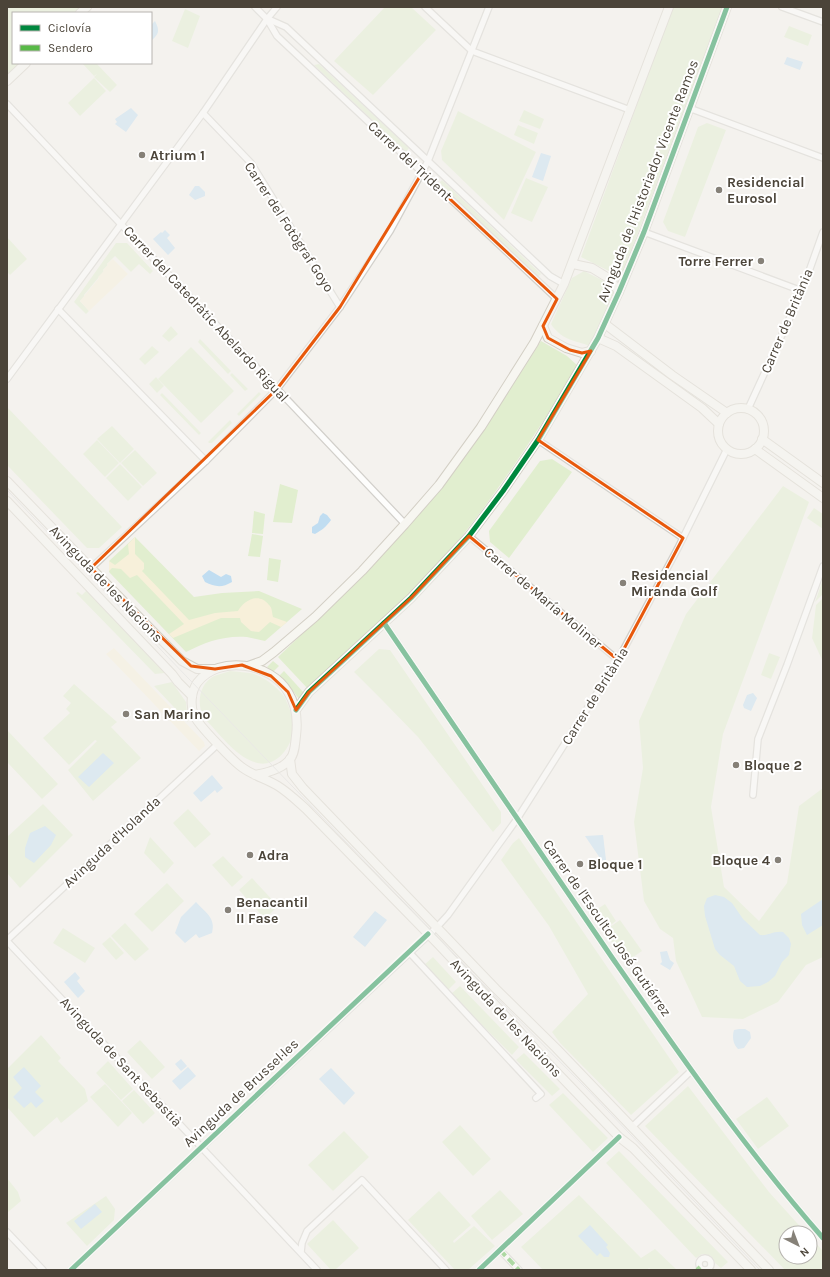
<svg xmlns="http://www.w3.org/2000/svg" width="830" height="1277" font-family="Karla,sans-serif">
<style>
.green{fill:#e1eecf}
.sand{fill:#f7f0da}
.water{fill:#c0ddf1}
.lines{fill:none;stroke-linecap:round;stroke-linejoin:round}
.street-casing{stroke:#d2d0cb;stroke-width:8}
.secondary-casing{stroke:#d3cfc5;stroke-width:10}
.street{stroke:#fdfdfc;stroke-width:5.5}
.secondary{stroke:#f7f6f1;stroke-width:8}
.tram{stroke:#dbdbda;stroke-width:1}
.quiet{stroke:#58b947;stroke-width:4;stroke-dasharray:8 4;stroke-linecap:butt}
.cycleway-casing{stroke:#fff;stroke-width:8}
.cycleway{stroke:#00873e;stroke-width:5}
.marked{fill:none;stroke:#e8590c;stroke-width:3;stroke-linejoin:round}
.poi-dot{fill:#868178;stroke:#fff;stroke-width:1.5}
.labels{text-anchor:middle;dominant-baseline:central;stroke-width:4;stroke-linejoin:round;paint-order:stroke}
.poi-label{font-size:14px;font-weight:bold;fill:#4b4439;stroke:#fff;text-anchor:start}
.street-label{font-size:14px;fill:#4b4439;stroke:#fff}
</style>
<rect width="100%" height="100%" fill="#f4f2ee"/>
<g class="green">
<polygon points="7,7 81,7 74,13 13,13 13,63 20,63 7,75"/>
<polygon points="385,7 411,7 436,30 373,95 334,61"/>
<polygon points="673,7 724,7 621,277 581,257"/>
<polygon points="185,9 200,16 188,48 172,41"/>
<polygon points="789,26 812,35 808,46 784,37"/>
<polygon points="82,63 96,63 117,85 110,92 94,77 97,74 94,76"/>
<polygon points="319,64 409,148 406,152 314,65"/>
<polygon points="94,78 106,91 80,116 68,103"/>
<polygon points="524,110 544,119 540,129 519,121"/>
<polygon points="458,111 536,152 504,220 442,160 441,151"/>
<polygon points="707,123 726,130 685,237 668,231 663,222 698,127"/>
<polygon points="518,125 538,133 534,144 514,135"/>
<polygon points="526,178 548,187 532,222 511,213"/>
<polygon points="442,180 541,274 538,277 439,183"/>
<polygon points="7,237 27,259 10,275 7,272"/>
<polygon points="116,243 127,243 153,271 150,274 139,264 131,272 115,256 107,264 108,265 103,270 104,271 84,295 85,297 80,301 89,311 86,314 74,302"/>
<path d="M584,271L610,284L614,295L589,346C583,343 580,343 574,341C564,338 556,332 551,324L572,278Z"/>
<polygon points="171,326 178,334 169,342 162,336"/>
<polygon points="200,339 231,371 228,374 198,342"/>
<path d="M541,341L567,356L578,366C542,424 505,482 462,536C417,592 361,640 309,690L278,657L344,594L440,490L486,427Z"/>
<polygon points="152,346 159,352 145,365 139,359"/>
<polygon points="191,347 234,391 201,423 158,379"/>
<polygon points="232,373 248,389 245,391 230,375"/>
<polygon points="156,377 164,386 157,393 149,384"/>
<polygon points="259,392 261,394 239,416 237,414"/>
<polygon points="162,393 201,433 199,435 160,395"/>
<polygon points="7,407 122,527 99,548 87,548 7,465"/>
<polygon points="230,420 232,423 212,443 209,443 208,442"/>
<polygon points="112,426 134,449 120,463 97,439"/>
<polygon points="97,440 119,463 105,477 83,454"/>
<polygon points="135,450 157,473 143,486 121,463"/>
<polygon points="552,459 572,472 509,558 490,542 489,531 540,461"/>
<polygon points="120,464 142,487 128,501 106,478"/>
<polygon points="280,484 298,490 292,523 273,522"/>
<polygon points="783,486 809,502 723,734 711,807 724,887 759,921 787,883 799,806 823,788 823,957 806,965 778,1002 743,1019 702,1017 676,961 673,938 660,929 644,901 634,822 643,768 639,721 686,614"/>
<polygon points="814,508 823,514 823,529 807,518"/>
<polygon points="254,511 265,514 263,534 252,533"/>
<polygon points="252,534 263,536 260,557 248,556"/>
<path d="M135,537L194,597L222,593L259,591L302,609L265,641C259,640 253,638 247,637C225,635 205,642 186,652L109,572V561Z"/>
<polygon points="269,558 281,560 278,582 267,580"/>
<polygon points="823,579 823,594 815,602"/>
<polygon points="87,590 165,673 155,674 76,593 78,592 82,595"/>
<polygon points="823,598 823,662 812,638 816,605"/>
<polygon points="379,649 390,650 501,812 501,823 493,832 418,737 383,701 354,672"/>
<polygon points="769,653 780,657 771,679 761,675"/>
<polygon points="273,661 279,666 273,672 267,667"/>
<path d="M230,671C237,672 247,672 254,674C264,677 280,689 285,698C288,704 292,715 293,721C297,742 277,771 254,762C234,755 219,733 204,718C196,704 199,684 214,676C219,674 225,673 230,671Z"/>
<polygon points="284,671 305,694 299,699 286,682 279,676"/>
<polygon points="172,682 186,702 188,722 154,686"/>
<polygon points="74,684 117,722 111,727 141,758 93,801 68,770 97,741 95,740 69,765 43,738 70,713 66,709 71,703 63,696"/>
<polygon points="7,730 58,784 42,799 7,762"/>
<polygon points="43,804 73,835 20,888 7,873 7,837"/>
<polygon points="188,809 211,834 195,848 173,823"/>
<polygon points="150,837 174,863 164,874 144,853"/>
<polygon points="519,838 679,1072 631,1115 560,1043 552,1032 588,994 549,926 501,860 513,843"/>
<polygon points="223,856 243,877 232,887 212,865"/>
<polygon points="252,878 278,906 265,919 239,890"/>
<polygon points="167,883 184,901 152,932 134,914"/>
<polygon points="605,904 616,921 607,928 596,910"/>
<polygon points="620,920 642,951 626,962 604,931"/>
<polygon points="125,923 149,949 135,961 111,936"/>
<polygon points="63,928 95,948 85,963 53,943"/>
<polygon points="110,937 124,953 116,960 102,944"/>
<polygon points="433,957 456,982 448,990 424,965"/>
<polygon points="460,986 519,1047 512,1055 451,994"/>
<polygon points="41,1035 61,1058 58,1061 85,1089 88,1101 61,1123 57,1117 34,1137 7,1107 7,1069"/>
<polygon points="140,1040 165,1067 152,1079 127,1052"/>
<polygon points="524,1053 560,1089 552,1096 516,1060"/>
<polygon points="108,1061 133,1089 121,1100 96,1073"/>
<polygon points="105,1084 132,1113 118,1127 90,1097"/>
<polygon points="688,1086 769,1192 806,1233 786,1233 786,1257 810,1257 810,1237 823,1251 823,1270 785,1270 645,1126"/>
<polygon points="134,1090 155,1113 143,1124 122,1101"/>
<polygon points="563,1093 608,1138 593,1152 549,1105"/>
<polygon points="767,1097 789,1126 758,1149 736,1119"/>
<polygon points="460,1125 491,1159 473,1176 442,1142"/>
<polygon points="344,1131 369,1157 333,1191 308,1165"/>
<polygon points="619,1151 728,1262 721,1268 715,1263 711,1256 702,1254 696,1258 606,1163"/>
<polygon points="7,1178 18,1192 21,1201 7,1213"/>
<polygon points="500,1190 523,1214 492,1240 471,1216"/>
<polygon points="439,1191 471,1225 453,1241 454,1243 474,1226 495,1246 468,1270 455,1270 408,1220"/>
<polygon points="579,1195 641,1258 655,1249 676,1269 652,1270 649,1268 647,1270 543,1270 521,1247"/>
<polygon points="106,1196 115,1209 114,1220 87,1246 66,1223"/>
<polygon points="333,1220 359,1248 335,1270 331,1270 307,1244"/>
</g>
<g class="sand">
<polygon points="113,259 128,274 89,311 80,301 99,278 98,277 104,271 103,270 108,265 107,264"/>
<path d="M135,537V554L144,563V569L142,571L189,620L215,613L238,611C244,600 259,592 269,605C272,607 272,613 273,617L287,622L281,627L270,622L259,632L251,631L241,622L240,618H221L173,638L169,634L184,624L137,575L130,578L121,569L112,568L109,571V561L115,565L129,554L128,544Z"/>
<polygon points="114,648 204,742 205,746 199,751 106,654"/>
</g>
<g class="water">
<path d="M155,21C160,31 159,34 151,41V25Z"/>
<polygon points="787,57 803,62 800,70 784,64"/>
<polygon points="131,108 138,115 126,132 115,124 117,122 115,119"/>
<polygon points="541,153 551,156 543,181 532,177"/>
<polygon points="195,186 199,186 205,192 205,196 195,200 189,195"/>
<polygon points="165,230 170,235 167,238 175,248 168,255 153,239 161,232 162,233"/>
<path d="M323,513L327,515L331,520C326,527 322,530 315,534L312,533V527L318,523L320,516Z"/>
<path d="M209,570L221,577L226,574L231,576L232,582C222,588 215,587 205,582L202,576Z"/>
<polygon points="753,693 757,698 751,711 744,708 743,705 747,695"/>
<polygon points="103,753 114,763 89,787 78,777"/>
<polygon points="212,775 223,788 217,793 215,790 201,802 193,793"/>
<polygon points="45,826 56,835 51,845 34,863 25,857 25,848 30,833"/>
<polygon points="603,835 606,860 602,861 585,836"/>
<path d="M715,895L724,897L732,903L743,919L760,935C769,936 772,931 783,932L789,938L791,944L789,955L782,962L775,976L768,982L760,986L747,987L740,981L734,966L720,955L715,949L705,916L704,906L707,898Z"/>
<polygon points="823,899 823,925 807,935 802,925 801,914"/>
<path d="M196,902C206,913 216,918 212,933L199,938L196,934L185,943L175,933L181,917Z"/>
<polygon points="375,911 387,920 365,947 353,937"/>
<polygon points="667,951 670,960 674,963 670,970 660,964 662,962 660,952"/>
<polygon points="75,972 80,978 77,981 85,991 78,998 64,982"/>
<path d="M739,1029H745L750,1032L751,1038L744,1048L738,1049C733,1044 732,1037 734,1030Z"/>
<polygon points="181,1059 187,1066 181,1071 175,1064"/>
<polygon points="24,1067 41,1086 35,1092 44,1101 36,1108 31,1102 24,1108 13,1097 22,1088 13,1077"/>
<polygon points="188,1067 196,1076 180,1090 172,1081"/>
<polygon points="331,1068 355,1093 344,1105 319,1079"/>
<polygon points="95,1204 102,1212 81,1229 74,1221"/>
<polygon points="590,1225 608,1245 606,1247 610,1253 609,1257 604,1257 600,1253 597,1256 578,1236"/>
</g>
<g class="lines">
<defs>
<g id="street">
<polyline points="255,7 267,19 277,36 557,299"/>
<polyline points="425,7 472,51 630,110"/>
<polyline points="782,7 823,22"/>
<polyline points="268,19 286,27 550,276 564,284"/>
<polyline points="7,104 405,524"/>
<polyline points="689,108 823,158"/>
<polyline points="203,113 251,163 340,307"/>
<polyline points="644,232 802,291"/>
<polyline points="58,309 206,461"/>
<polyline points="7,379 203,113 267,19 277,7"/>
<polyline points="748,409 802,291 823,232"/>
<polyline points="538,440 683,538"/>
<polyline points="469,536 618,660"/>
<polyline points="91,568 206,461 277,389 340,307 390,231 428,161 489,7"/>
<path d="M384,623C461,735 536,847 613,959C680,1055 746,1150 823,1238"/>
<polyline points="753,795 758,739 787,665 823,566"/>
<polyline points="7,940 218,744"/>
<polyline points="7,941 317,1270"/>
<polyline points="409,952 541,1094 536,1098"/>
<polyline points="632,1127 691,1071"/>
<polyline points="7,1232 43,1270"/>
<polyline points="500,1250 519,1270"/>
<polyline points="301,1252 302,1243 307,1231 362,1180 446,1270"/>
<circle cx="705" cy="1264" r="6"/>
<polyline points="71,1270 437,927 448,915 517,819 618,660 678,548 727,449"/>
<polyline points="479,1270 619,1137"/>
</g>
<g id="secondary">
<polyline points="80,13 87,7"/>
<polyline points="7,81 26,63"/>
<polyline points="573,264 592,268 610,279 619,292"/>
<polyline points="605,324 672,375 727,413"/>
<polyline points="543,326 548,338 566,348 582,353 591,351"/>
<polyline points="598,338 616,346 702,408 719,424"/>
<circle cx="741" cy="431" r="23"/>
<polyline points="762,439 823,483"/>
<polyline points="755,449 823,498"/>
<polyline points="7,481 91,568 182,661 197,669 214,669"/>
<polyline points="7,501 172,674 178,682 192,696"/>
<polyline points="248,666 262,661 274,652 315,617 362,571 405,524 439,485 481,427 534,343 564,284 669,7"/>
<polyline points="296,710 309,692 411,598 469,536 503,491 538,440 598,338 619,292 644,232 727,7"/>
<polyline points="290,759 292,774 303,788 496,989 556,1048 769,1270"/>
<path d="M255,775C266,773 283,769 290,759C295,754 295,743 296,736C298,720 297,706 288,692C271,663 219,654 197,683C191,692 190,706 194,715C197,724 235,763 243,768C254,776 267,779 278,786C289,793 297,801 306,809L439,945L515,1026L544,1059L619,1137L633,1148L751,1270"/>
</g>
</defs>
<use href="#street" class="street-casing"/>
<use href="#secondary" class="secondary-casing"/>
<use href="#street" class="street"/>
<use href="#secondary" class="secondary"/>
<g class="tram">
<polyline points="7,10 11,7"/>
<polyline points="7,490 476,977 586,1088 760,1270"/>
</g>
<g class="quiet">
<polyline points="500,1250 519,1270"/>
<polyline points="697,1270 700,1267"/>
</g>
<defs>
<g id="cycleway">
<path d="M384,623C461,735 536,847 613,959C680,1055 746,1150 823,1238"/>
<polyline points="296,710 309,692 411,598 469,536 503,491 538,440 598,338 619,292 644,232 727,7"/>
<polyline points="71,1270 428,934"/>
<polyline points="479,1270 619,1137"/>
</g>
</defs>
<use href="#cycleway" class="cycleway-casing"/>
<use href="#cycleway" class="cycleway"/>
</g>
<path d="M0 0H830V1277H0ZM422,173L557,299L543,326L548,338L570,350L582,353L591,351L538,440L683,538L618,660L469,536L411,598L309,692L296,710L288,692L271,676L242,665L215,669L191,666L91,568L277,389L340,307Z" fill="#f4f2ee" fill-opacity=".55" fill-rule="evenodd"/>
<path class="marked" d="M422,173L557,299L543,326L548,338L570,350L582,353L591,351L538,440L683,538L618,660L469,536L411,598L309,692L296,710L288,692L271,676L242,665L215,669L191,666L91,568L277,389L340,307Z"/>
<g class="poi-dot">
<circle cx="142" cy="155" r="4"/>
<circle cx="719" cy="190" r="4"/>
<circle cx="761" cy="261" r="4"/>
<circle cx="623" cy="583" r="4"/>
<circle cx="126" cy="714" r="4"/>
<circle cx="736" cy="765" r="4"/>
<circle cx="250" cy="855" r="4"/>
<circle cx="778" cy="860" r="4"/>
<circle cx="580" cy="864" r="4"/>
<circle cx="228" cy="910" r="4"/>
</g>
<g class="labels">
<g class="poi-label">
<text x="150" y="155">Atrium 1</text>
<text x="727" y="182">Residencial<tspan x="727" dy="16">Eurosol</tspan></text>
<text x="753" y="261" text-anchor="end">Torre Ferrer</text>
<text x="631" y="575">Residencial<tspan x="631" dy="16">Miranda Golf</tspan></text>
<text x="134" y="714">San Marino</text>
<text x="744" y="765">Bloque 2</text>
<text x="258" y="855">Adra</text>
<text x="770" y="860" text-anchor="end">Bloque 4</text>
<text x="588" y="864">Bloque 1</text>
<text x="236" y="902">Benacantil<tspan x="236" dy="16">II Fase</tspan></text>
</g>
<g class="street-label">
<text transform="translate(410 161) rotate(43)">Carrer del Trident</text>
<text transform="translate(648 181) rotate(-69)">Avinguda de l'Historiador Vicente Ramos</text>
<text transform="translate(289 227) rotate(57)">Carrer del Fotògraf Goyo</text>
<text transform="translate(206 314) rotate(47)">Carrer del Catedràtic Abelardo Rigual</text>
<text transform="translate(787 321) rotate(-67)">Carrer de Britània</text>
<text transform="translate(106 584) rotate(46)">Avinguda de les Nacions</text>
<text transform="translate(543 598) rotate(40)">Carrer de María Moliner</text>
<text transform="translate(595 696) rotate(-58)">Carrer de Britània</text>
<text transform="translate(112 842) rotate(-43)">Avinguda d'Holanda</text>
<text transform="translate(607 928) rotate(55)">Carrer de l'Escultor José Gutiérrez</text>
<text transform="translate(506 1018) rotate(47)">Avinguda de les Nacions</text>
<text transform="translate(121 1062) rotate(47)">Avinguda de Sant Sebastià</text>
<text transform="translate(241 1093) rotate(-43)">Avinguda de Brussel·les</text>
</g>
</g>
<rect width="830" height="1277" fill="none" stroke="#4b4439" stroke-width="16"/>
<rect x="12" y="12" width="140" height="52" fill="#ffffff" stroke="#b7b4b0"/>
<rect x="20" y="25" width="20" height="6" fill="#00873e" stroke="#b7b4b0"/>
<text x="48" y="32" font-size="12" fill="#4b4439">Ciclovía</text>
<rect x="20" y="45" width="20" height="6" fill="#58b947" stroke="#b7b4b0"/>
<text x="48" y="52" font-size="12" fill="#4b4439">Sendero</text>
<g transform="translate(798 1245) rotate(138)"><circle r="19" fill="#ffffff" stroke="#b7b4b0"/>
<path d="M0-3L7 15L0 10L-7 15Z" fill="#868178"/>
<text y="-6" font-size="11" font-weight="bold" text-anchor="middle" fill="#4b4439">N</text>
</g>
</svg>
